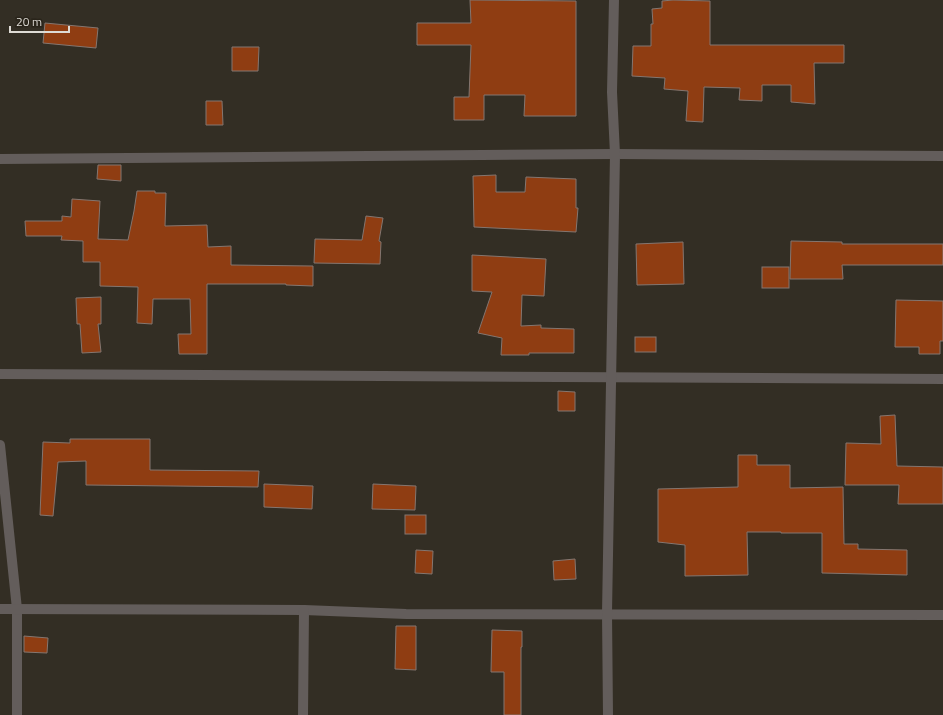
<svg xmlns="http://www.w3.org/2000/svg" width="943" height="715" font-family="'Titillium Web',sans-serif">
<style>
.building{fill:#8f3d12;stroke:#847670}
.lines{fill:none;stroke-linecap:round;stroke-linejoin:round}
.minor{stroke:#635d5b;stroke-width:10}
</style>
<rect width="100%" height="100%" fill="#332e24"/>
<g class="building">
<polygon points="470,0 576,1 576,116 524,116 525,95 484,95 484,120 454,120 454,97 469,97 471,45 417,45 417,23 471,23"/>
<polygon points="673,0 710,1 710,45 844,45 844,63 814,63 815,104 791,102 791,85 762,85 762,101 739,100 740,88 704,87 703,122 686,121 688,91 664,89 665,78 632,76 633,46 651,46 651,24 653,24 652,9 662,8 662,1"/>
<polygon points="45,23 98,28 96,48 43,43"/>
<polygon points="232,47 259,47 258,71 232,71"/>
<polygon points="206,101 222,101 223,125 206,125"/>
<polygon points="98,165 121,165 121,181 97,179"/>
<polygon points="496,175 496,192 525,192 526,177 576,179 576,208 578,208 576,232 474,227 473,176"/>
<polygon points="137,191 155,191 155,193 166,193 165,226 207,225 208,247 231,246 231,265 313,266 313,286 286,285 286,284 207,284 207,354 179,354 178,334 191,334 190,299 153,299 152,324 137,323 138,287 100,286 100,262 83,262 83,241 61,240 62,236 26,236 25,221 62,221 62,216 71,217 72,199 100,201 98,239 128,240 134,211"/>
<polygon points="366,216 383,218 379,241 381,242 380,264 314,263 315,239 362,240"/>
<polygon points="791,241 842,242 842,244 943,244 943,265 842,265 843,279 790,279"/>
<polygon points="683,242 684,284 637,285 636,244"/>
<polygon points="472,255 546,259 544,296 522,295 521,326 541,325 541,328 574,329 574,353 529,353 529,355 501,355 502,338 478,333 492,292 472,291"/>
<rect x="762" y="267" width="27" height="21"/>
<polygon points="101,297 101,324 98,324 101,352 82,353 80,324 77,324 76,298"/>
<polygon points="896,300 943,301 943,341 940,341 940,354 919,354 919,347 895,347"/>
<rect x="635" y="337" width="21" height="15"/>
<polygon points="558,391 575,392 575,411 558,411"/>
<polygon points="895,415 897,466 943,467 943,504 898,504 899,485 845,485 846,443 881,444 880,416"/>
<polygon points="70,439 150,439 150,470 259,471 258,487 86,485 86,461 58,462 53,516 40,515 43,442 70,443"/>
<polygon points="738,455 757,455 757,465 790,465 790,488 843,487 844,544 858,544 858,549 907,550 907,575 822,573 822,533 781,533 781,532 747,532 748,575 685,576 685,545 658,542 658,489 738,487"/>
<polygon points="264,484 313,486 312,509 264,507"/>
<polygon points="373,484 416,486 415,510 372,509"/>
<rect x="405" y="515" width="21" height="19"/>
<polygon points="416,550 433,551 432,574 415,573"/>
<polygon points="575,559 576,579 554,580 553,561"/>
<polygon points="396,626 416,626 416,670 395,669"/>
<polygon points="492,630 522,631 522,647 521,647 521,715 504,715 504,672 491,672"/>
<polygon points="24,636 48,638 47,653 24,652"/>
</g>
<g class="lines">
<g class="minor">
<polyline points="0,159 615,154 943,156"/>
<polyline points="0,374 943,379"/>
<polyline points="0,445 17,609 17,715"/>
<polyline points="0,609 304,610 406,614 943,615"/>
<polyline points="303,715 304,610"/>
<polyline points="608,715 607,613 615,154 612,92 614,0"/>
</g>
</g>
<path d="M10 26v6h59v-6" fill="none" stroke="#dedbd5" stroke-width="2"/>
<text x="16" y="26" font-size="12" fill="#dedbd5" stroke="#29241a" stroke-width="3" paint-order="stroke">20 m</text>
</svg>
